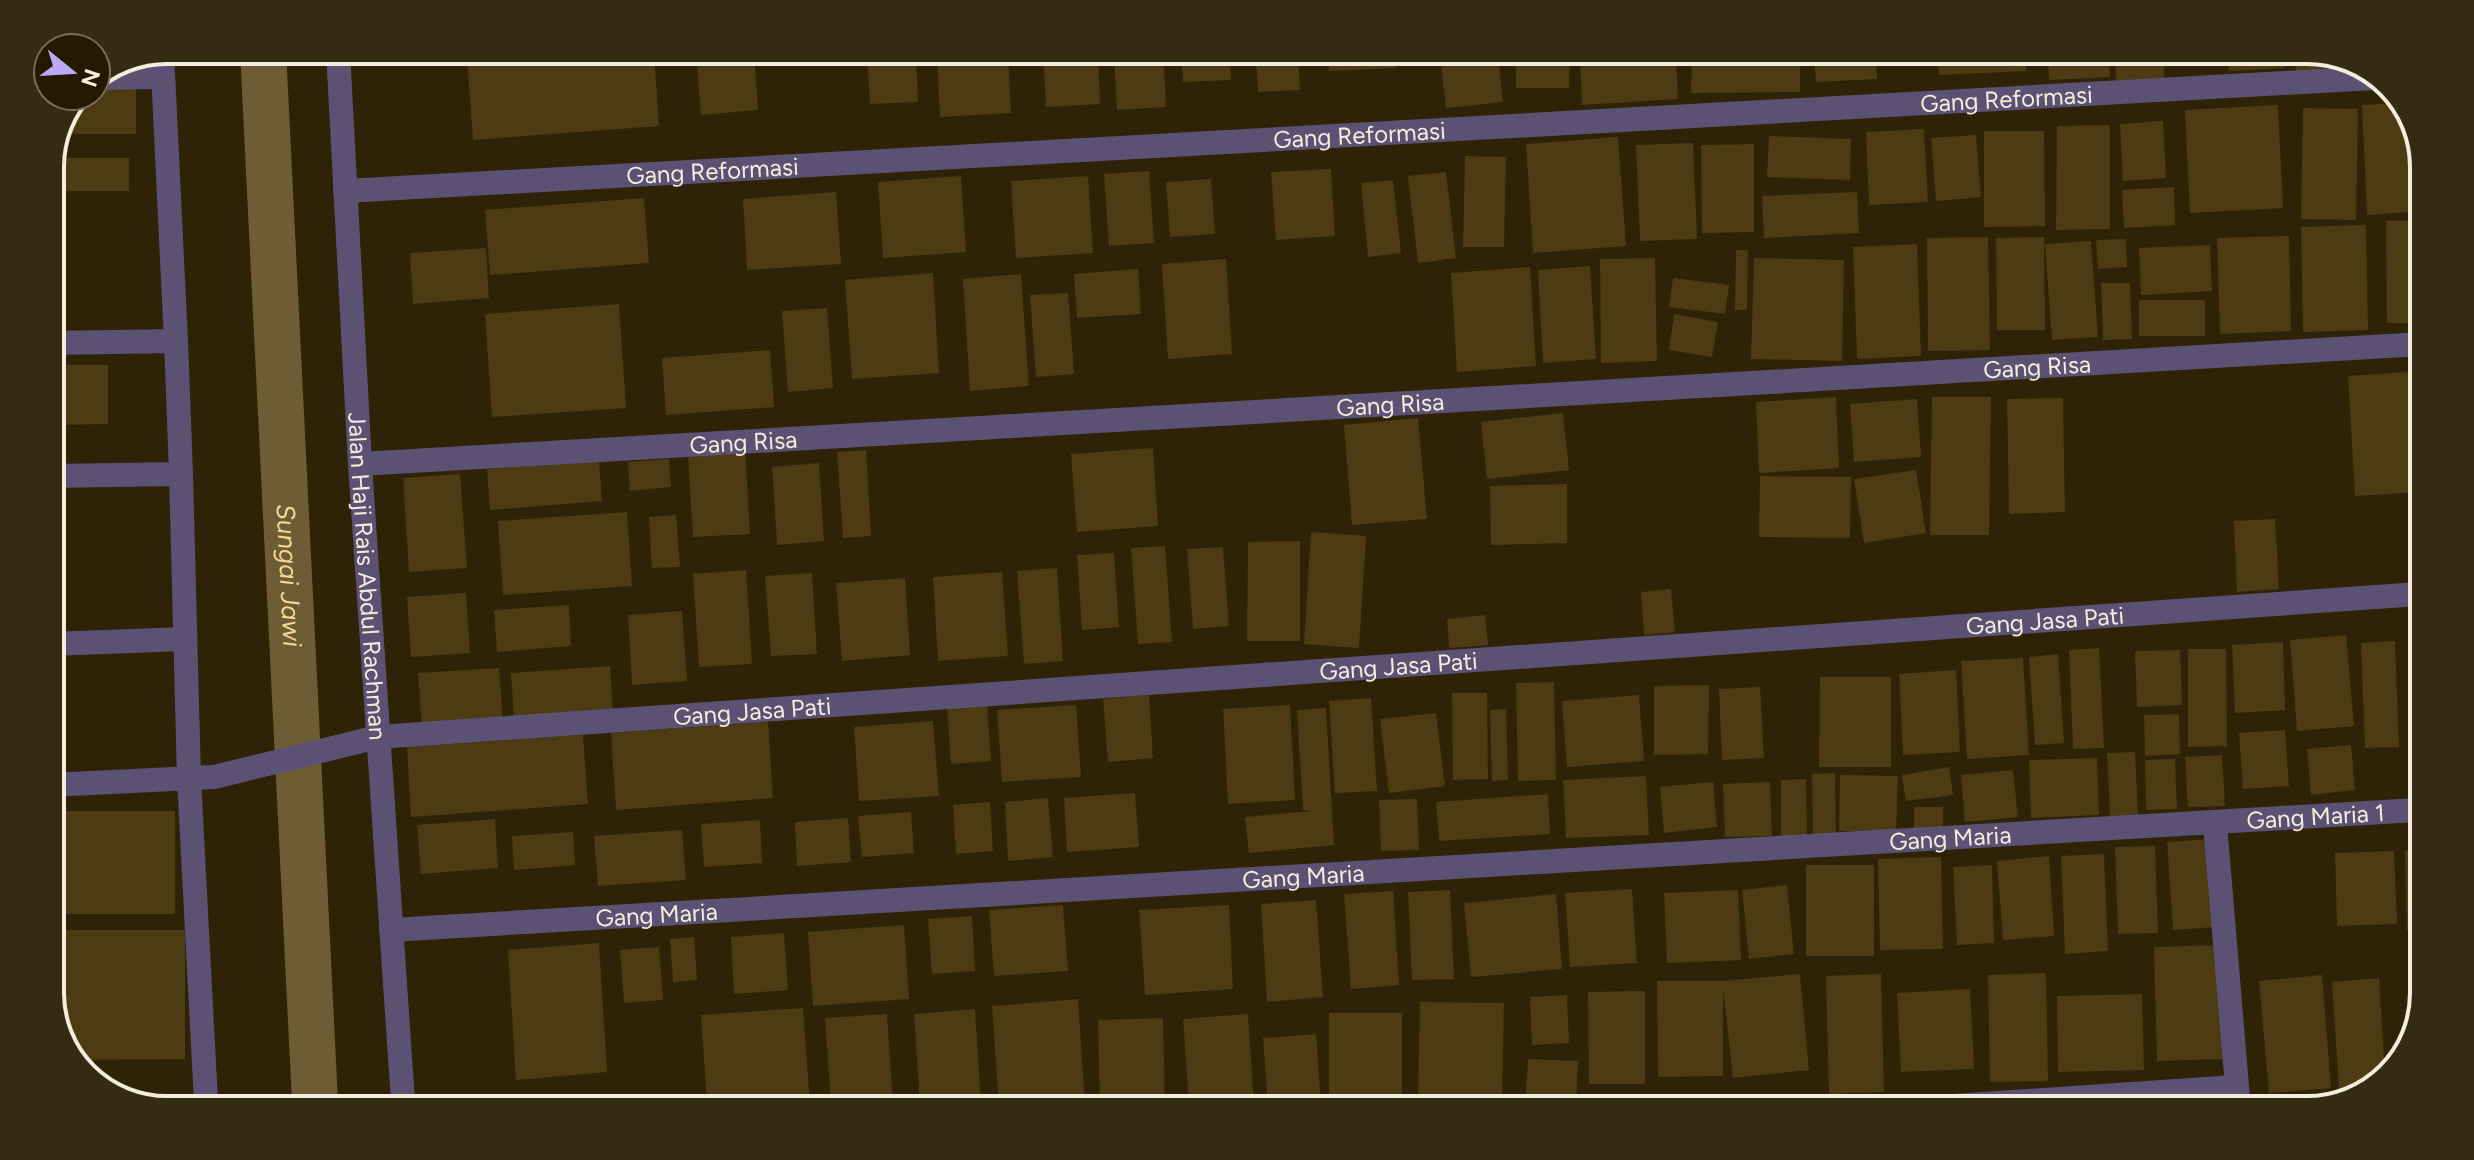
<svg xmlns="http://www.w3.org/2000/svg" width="2474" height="1160" font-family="Figtree,sans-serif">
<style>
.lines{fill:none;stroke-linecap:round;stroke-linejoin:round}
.canal{stroke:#6d5c34;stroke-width:46}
.building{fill:#4c3b13}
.minor{stroke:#5a5173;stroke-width:24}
.tertiary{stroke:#5a5173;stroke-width:24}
.labels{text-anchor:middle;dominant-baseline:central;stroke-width:6;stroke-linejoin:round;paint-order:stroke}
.street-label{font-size:24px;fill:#f4eddd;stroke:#241900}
.water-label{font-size:26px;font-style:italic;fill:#f5d794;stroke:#241900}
.rim{fill:none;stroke:#f4eddd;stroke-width:4}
</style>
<rect width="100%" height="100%" fill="#2e2307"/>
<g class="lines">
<path class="canal" id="s1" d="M263,50L315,1102"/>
</g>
<g class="building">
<polygon points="527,51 654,52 659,126 473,140 467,56"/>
<polygon points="696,52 754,52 758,110 701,115"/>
<polygon points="867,53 916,53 918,102 870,104"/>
<polygon points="937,53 1008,54 1011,113 940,117"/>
<polygon points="1043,54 1098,54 1100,104 1046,107"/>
<polygon points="1114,54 1163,54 1166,107 1117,110"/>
<polygon points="1181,54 1230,54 1231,80 1183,82"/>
<polygon points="1256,55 1298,55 1300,90 1258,92"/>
<polygon points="1328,55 1396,55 1396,68 1329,71"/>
<polygon points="1498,56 1503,102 1446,108 1441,64"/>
<polygon points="1516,56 1570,56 1569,88 1516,88"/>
<polygon points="1580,56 1676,56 1678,99 1582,105"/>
<polygon points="1692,56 1800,57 1800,92 1691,93"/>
<polygon points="1814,57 1876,57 1877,79 1816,82"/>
<polygon points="1938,57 2026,58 2026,71 1939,75"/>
<polygon points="2048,58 2109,58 2110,77 2049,80"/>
<polygon points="2115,58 2164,58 2164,78 2116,80"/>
<polygon points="2228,59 2284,59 2284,68 2229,71"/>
<polygon points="2295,59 2352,59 2364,69 2296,72"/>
<polygon points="96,85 136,85 136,134 62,134 79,96 96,96"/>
<polygon points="2404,103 2411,212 2367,215 2362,105"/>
<polygon points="2278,105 2283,208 2190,213 2185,110"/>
<polygon points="2303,108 2358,109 2356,220 2301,219"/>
<polygon points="2163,121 2166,178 2123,181 2120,124"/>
<polygon points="2110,125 2110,229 2056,230 2057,126"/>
<polygon points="1924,129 1928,202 1869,205 1866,132"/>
<polygon points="1984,131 2044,131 2045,226 1984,227"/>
<polygon points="1976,135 1981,197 1936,201 1931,138"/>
<polygon points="1769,136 1851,139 1850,180 1767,177"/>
<polygon points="1618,137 1626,246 1533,253 1526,144"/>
<polygon points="1693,143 1697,239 1640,241 1636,145"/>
<polygon points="1754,144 1754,232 1702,233 1701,145"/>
<polygon points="1465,156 1506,157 1504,247 1463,247"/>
<polygon points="62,158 129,158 129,191 61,191"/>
<polygon points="1331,169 1335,236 1276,240 1271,172"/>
<polygon points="1149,171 1154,243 1109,246 1104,174"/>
<polygon points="1446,172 1456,258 1418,263 1408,176"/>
<polygon points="961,176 966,252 883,258 878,182"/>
<polygon points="1088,176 1093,253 1016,258 1011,181"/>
<polygon points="1211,179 1215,234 1170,237 1166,182"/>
<polygon points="1393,180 1401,253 1368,257 1361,183"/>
<polygon points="2174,187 2175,225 2124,228 2122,190"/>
<polygon points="836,192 841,264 747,270 743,199"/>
<polygon points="1857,192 1859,233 1764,238 1762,196"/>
<polygon points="644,198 649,263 490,275 485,210"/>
<polygon points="2423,220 2422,323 2387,323 2386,221"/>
<polygon points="2366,225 2368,330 2303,332 2301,227"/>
<polygon points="2289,236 2291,331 2220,334 2217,238"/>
<polygon points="1988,237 1990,350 1928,351 1927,238"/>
<polygon points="2044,237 2045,330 1997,330 1996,238"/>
<polygon points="2126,239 2127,267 2098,269 2096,240"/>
<polygon points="2091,241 2098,337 2052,340 2045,244"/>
<polygon points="1917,244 1921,356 1857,359 1853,247"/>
<polygon points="2210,245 2212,291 2141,295 2139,248"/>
<polygon points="486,248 489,298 413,304 410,253"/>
<polygon points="1736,250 1748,250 1747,310 1735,310"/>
<polygon points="1655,258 1657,361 1601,363 1600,259"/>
<polygon points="1754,258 1844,260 1842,361 1751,359"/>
<polygon points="1226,259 1232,354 1168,359 1162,264"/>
<polygon points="1590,266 1596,359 1543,363 1538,270"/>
<polygon points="1530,267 1536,366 1457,372 1451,273"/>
<polygon points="1138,269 1141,314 1077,318 1074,274"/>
<polygon points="933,273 939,373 852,379 845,280"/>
<polygon points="1021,274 1029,386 970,391 963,279"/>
<polygon points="1673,278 1729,285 1725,314 1669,307"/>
<polygon points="2101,283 2130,283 2132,339 2103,340"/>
<polygon points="1068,293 1074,374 1036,377 1030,295"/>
<rect x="2139" y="300" width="66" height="36"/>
<polygon points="619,304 626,408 492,417 485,314"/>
<polygon points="827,308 833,388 788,392 782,311"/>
<polygon points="1674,314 1718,322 1712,357 1669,350"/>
<polygon points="770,350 774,407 666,415 662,358"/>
<polygon points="50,365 108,365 108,424 50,425"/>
<polygon points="2422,371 2420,492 2355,496 2348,376"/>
<polygon points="1836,397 1839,468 1759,473 1756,402"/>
<polygon points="1932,397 1991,397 1989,535 1930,535"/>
<polygon points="2063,398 2065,512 2009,514 2007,399"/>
<polygon points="1917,399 1921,457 1854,462 1850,404"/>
<polygon points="1563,413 1569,470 1487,479 1481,422"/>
<polygon points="1418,418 1427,519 1352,525 1344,425"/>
<polygon points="1153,448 1158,526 1077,532 1071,454"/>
<polygon points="745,450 750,534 693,537 688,455"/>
<polygon points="866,450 871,536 843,538 837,452"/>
<polygon points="669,459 671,487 630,491 628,462"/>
<polygon points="599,461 602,501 490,510 487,469"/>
<polygon points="819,463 824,541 777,545 772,467"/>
<polygon points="1916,470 1926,533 1864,543 1854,479"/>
<polygon points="460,474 467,568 409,572 403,478"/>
<polygon points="1760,476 1851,477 1850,538 1759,537"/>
<polygon points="1567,484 1567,543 1491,545 1490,486"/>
<polygon points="627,512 632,586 503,595 498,521"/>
<polygon points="676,515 680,567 652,568 649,517"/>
<polygon points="2275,519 2279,589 2237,592 2234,521"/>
<polygon points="1311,532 1366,536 1359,648 1304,644"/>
<polygon points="1300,541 1300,641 1247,641 1248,542"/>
<polygon points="1165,546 1172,642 1138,644 1131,548"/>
<polygon points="1223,547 1229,626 1193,629 1187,549"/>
<polygon points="1114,553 1119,627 1082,630 1077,555"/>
<polygon points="1057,568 1063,661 1024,664 1017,571"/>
<polygon points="746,570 752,664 699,667 693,574"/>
<polygon points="1002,572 1008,656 938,661 933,577"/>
<polygon points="812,573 817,654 771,656 765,576"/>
<polygon points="905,578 910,655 842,661 836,583"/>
<polygon points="1671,589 1675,632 1644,635 1641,592"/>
<polygon points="466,593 470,653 411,657 407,597"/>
<polygon points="569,605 571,646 497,652 494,610"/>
<polygon points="682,611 687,681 632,685 628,615"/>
<polygon points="1485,615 1488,645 1449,648 1447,619"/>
<polygon points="2419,628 2418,763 2411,763 2408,629"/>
<polygon points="2346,635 2354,726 2297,731 2290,640"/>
<polygon points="2395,641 2399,747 2365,748 2361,643"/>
<polygon points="2283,642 2285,710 2235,713 2232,645"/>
<polygon points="2099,648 2104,748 2073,749 2069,650"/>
<polygon points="2188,649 2226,649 2227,746 2188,747"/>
<polygon points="2180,650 2182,705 2137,707 2135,651"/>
<polygon points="2058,654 2064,743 2035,745 2029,657"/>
<polygon points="2023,658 2029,755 1967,759 1961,661"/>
<polygon points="610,666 613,712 514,718 511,673"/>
<polygon points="499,668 503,722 422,728 418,673"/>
<polygon points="1956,670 1960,752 1903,755 1899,674"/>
<polygon points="1820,677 1891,677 1891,767 1819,767"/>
<polygon points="1554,682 1556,780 1518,781 1516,683"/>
<polygon points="1709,685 1708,754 1654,755 1654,686"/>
<polygon points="1760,687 1764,758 1722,760 1719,689"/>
<polygon points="1452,693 1487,693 1488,779 1453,780"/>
<polygon points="1149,695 1153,758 1108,762 1103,699"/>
<polygon points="1639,695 1644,761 1567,767 1562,701"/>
<polygon points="1371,698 1377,791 1335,793 1329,701"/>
<polygon points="987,704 991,761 951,764 947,706"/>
<polygon points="1076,705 1081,777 1002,782 997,710"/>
<polygon points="1290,705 1295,800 1228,804 1223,709"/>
<polygon points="1326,708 1334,845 1249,853 1245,817 1312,811 1303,810 1297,710"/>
<polygon points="1506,709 1508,780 1492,781 1490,710"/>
<polygon points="1436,713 1445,786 1389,793 1380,719"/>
<polygon points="2179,714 2180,754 2145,756 2144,715"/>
<polygon points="933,721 939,796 859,801 854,727"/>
<polygon points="768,722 773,798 616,810 611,733"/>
<polygon points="2285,730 2289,786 2243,789 2239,733"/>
<polygon points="583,735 588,804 411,817 407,747"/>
<polygon points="2351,745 2355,790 2311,795 2307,749"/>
<polygon points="2135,752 2138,816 2110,817 2107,753"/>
<polygon points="2222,755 2225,806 2188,807 2185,757"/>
<polygon points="2097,758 2099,815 2031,818 2029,760"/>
<polygon points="2175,759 2177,809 2146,810 2145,760"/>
<polygon points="1949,767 1953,795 1906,801 1902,775"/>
<polygon points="2013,770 2018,817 1965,822 1961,775"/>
<polygon points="1835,773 1836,838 1813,839 1812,774"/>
<polygon points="1840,775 1898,776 1896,832 1839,831"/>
<polygon points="1646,776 1649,835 1566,838 1563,780"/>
<polygon points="1806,779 1807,836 1781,836 1781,780"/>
<polygon points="1713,782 1717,827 1664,833 1660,787"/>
<polygon points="1770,782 1772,836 1725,837 1723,784"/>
<polygon points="1135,793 1139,847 1067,852 1064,798"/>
<polygon points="1548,794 1550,834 1439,841 1436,802"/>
<polygon points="1048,798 1053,857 1008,861 1005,802"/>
<polygon points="1417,799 1419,850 1381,851 1379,800"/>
<polygon points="990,802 993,851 956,854 953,805"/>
<polygon points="1914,807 1943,807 1943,828 1914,829"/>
<rect x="50" y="811" width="125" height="103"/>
<polygon points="911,812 914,853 862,857 858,816"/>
<polygon points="848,818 851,862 797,866 795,822"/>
<polygon points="495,819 498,868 421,874 417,825"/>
<polygon points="760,820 762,863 704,867 701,824"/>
<polygon points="682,830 686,880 598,886 594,836"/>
<polygon points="573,832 575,865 514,870 512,836"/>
<polygon points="2210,839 2215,927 2173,930 2167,842"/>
<polygon points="2155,846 2158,933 2118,934 2115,847"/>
<polygon points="2417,850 2416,930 2407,930 2405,851"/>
<polygon points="2394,851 2397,924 2337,926 2335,853"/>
<polygon points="2104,854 2108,951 2065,954 2061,856"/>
<polygon points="2049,856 2054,936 2003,940 1997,861"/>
<polygon points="1941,857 1943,949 1880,950 1878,859"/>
<rect x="1806" y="865" width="68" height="91"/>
<polygon points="1992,865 1994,943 1957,945 1953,867"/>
<polygon points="1787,885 1794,954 1749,959 1742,890"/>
<polygon points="1632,889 1637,963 1570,967 1565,893"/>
<polygon points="1450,890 1454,979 1412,980 1408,892"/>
<polygon points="1738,890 1741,960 1667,963 1664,893"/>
<polygon points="1393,891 1399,985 1351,989 1344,894"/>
<polygon points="1556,894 1562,969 1471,977 1464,903"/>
<polygon points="1316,900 1323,997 1267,1002 1261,904"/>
<polygon points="1063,905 1068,971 994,976 989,910"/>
<polygon points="1229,905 1233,989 1145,995 1139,910"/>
<polygon points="972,916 975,971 932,974 928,919"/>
<polygon points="904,925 909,999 813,1006 808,932"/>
<polygon points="57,930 185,930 185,1059 73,1060 57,1019"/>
<polygon points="784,933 788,990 734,994 731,937"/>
<polygon points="694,937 697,980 673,982 670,939"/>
<polygon points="599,943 607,1072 516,1080 508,950"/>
<polygon points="2221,945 2223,1059 2157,1061 2154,947"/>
<polygon points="659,947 663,1000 624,1003 620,950"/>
<polygon points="2046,973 2048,1081 1990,1082 1988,975"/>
<polygon points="1800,974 1809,1070 1733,1078 1723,988 1723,1076 1658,1077 1657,981 1723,981"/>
<polygon points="1881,974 1884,1092 1829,1094 1826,976"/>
<polygon points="2322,975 2331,1088 2269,1093 2259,981"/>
<polygon points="2379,978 2385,1074 2375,1086 2339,1089 2332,982"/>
<polygon points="1970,989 1974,1069 1901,1072 1897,993"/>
<polygon points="1645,991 1645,1084 1589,1084 1588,992"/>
<polygon points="2142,994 2144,1070 2058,1072 2057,996"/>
<polygon points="1567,995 1569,1043 1532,1045 1530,997"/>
<polygon points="1078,999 1085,1105 999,1105 992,1006"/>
<polygon points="1420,1002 1504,1003 1502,1102 1418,1101"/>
<polygon points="803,1008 810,1104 707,1103 701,1015"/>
<polygon points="975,1009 981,1104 920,1104 914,1014"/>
<rect x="1329" y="1013" width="73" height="89"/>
<polygon points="887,1014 893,1104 831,1104 825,1018"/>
<polygon points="1248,1014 1254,1106 1189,1105 1183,1019"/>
<polygon points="1163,1018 1165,1105 1100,1105 1098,1020"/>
<polygon points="1316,1034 1321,1106 1268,1106 1263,1038"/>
<polygon points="1528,1059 1578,1061 1576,1107 1525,1107"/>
<polygon points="648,1097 649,1103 590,1103 590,1101"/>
</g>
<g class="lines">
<g class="minor">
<polyline points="162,52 176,341"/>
<polyline points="98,78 163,77"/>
<path id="s2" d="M345,191L2375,78"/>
<polyline points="50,343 176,341 181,474 50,476"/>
<path id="s3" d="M360,464L2422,344"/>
<polyline points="181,474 189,779 206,1101"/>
<polyline points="50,644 185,639"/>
<path id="s4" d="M50,785L214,777L378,737L2419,594"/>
<polyline points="2215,824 2239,1110"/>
<path id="s5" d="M391,930L2417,810"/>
<polyline points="1923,1108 2235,1087"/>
</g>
<path class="tertiary" id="s6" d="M338,51L360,464L403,1102"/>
</g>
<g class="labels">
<g class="street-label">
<text stroke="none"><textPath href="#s2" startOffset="1664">Gang Reformasi</textPath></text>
<text stroke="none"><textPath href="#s2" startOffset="1016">Gang Reformasi</textPath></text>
<text stroke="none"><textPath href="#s2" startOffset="368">Gang Reformasi</textPath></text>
<text stroke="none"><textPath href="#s3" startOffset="1680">Gang Risa</textPath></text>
<text stroke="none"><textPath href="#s3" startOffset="1032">Gang Risa</textPath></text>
<text stroke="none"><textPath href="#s3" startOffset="384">Gang Risa</textPath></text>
<text stroke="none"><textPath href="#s6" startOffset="526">Jalan Haji Rais Abdul Rachman</textPath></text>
<text stroke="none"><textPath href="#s4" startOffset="2004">Gang Jasa Pati</textPath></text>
<text stroke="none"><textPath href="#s4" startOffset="1356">Gang Jasa Pati</textPath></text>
<text stroke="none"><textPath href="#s4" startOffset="708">Gang Jasa Pati</textPath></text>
<text stroke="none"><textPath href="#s5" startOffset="1928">Gang Maria 1</textPath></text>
<text stroke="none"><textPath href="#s5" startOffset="1562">Gang Maria</textPath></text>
<text stroke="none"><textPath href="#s5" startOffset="914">Gang Maria</textPath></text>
<text stroke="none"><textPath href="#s5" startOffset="266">Gang Maria</textPath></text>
</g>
<g class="water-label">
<text stroke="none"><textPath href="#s1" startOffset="526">Sungai Jawi</textPath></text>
</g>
</g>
<path d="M0 0H2474V1160H0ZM167 64H2307A103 103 0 0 1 2410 167V993A103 103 0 0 1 2307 1096H167A103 103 0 0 1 64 993V167A103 103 0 0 1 167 64Z" fill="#352a12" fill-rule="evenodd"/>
<path class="rim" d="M167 64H2307A103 103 0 0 1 2410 167V993A103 103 0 0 1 2307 1096H167A103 103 0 0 1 64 993V167A103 103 0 0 1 167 64Z"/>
<g transform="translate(72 72) rotate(108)"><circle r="38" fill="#241900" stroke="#776e58" stroke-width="2"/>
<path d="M0-6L14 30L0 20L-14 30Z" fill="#bda9f5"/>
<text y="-12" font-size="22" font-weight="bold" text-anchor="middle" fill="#f4eddd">N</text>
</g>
</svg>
